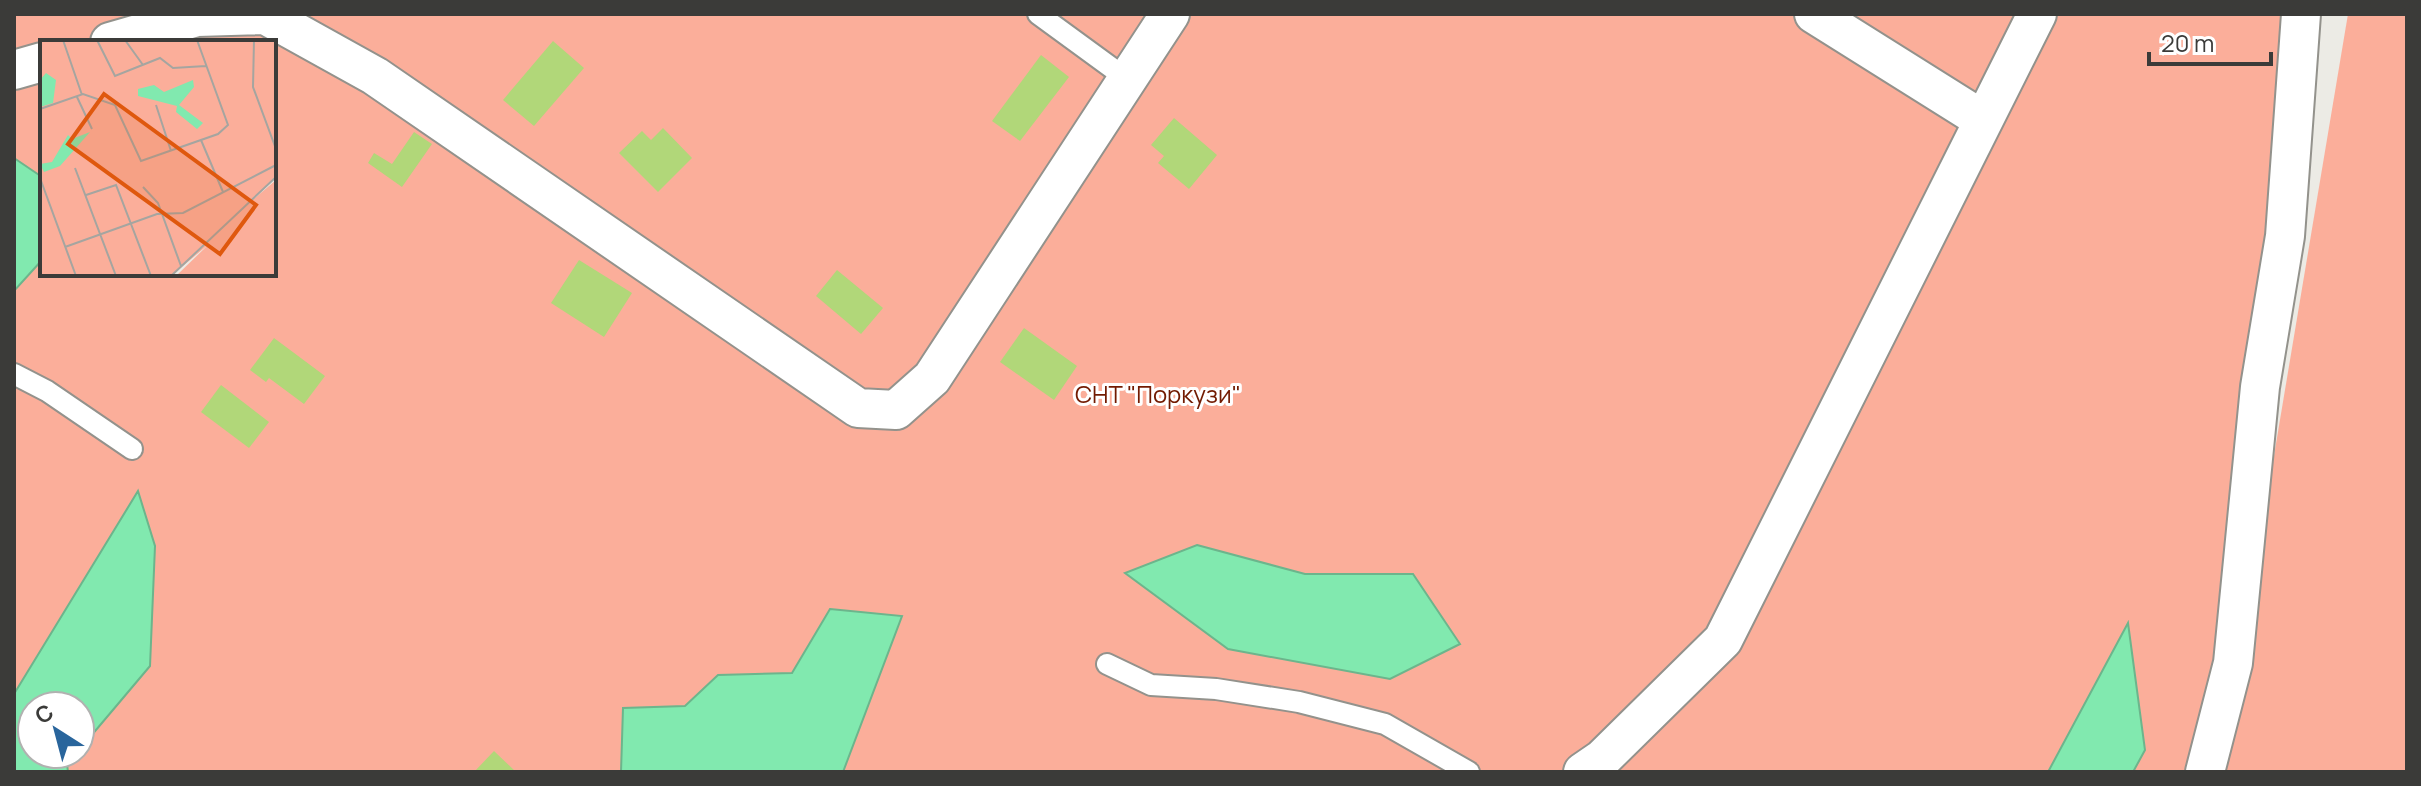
<svg xmlns="http://www.w3.org/2000/svg" width="2421" height="786" font-family="Manrope,sans-serif">
<style>
.green{fill:#fbae9a;fill-rule:evenodd}
.water{fill:#81e9af;stroke:#6cb58c;stroke-width:2}
.building{fill:#b1d779}
.lines{fill:none;stroke-linecap:round;stroke-linejoin:round}
.lane-casing{stroke:#93928c;stroke-width:24}
.street-casing{stroke:#93928c;stroke-width:42}
.lane{stroke:#fff;stroke-width:20}
.street{stroke:#fff;stroke-width:38}
.labels{text-anchor:middle;dominant-baseline:central;stroke-width:6;stroke-linejoin:round;paint-order:stroke}
.park-label{font-size:24px;fill:#721a01;stroke:#fff}
.inset-road{fill:none;stroke:#a5a5a0;stroke-width:2}
.view{fill:#df580e;fill-opacity:0.15;stroke:#df580e;stroke-width:4}
.inset-edge{fill:none;stroke:#3b3b39;stroke-width:4}
</style>
<rect width="100%" height="100%" fill="#ecebe5"/>
<g class="green">
<path d="M14,14H2301L2205,772H14ZM42,42H274V274H42ZM32,706H80V754H32Z"/>
<polygon points="2348,14 2407,14 2407,772 2221,772"/>
</g>
<g class="water">
<polygon points="14,158 42,177 42,260 14,291"/>
<polygon points="138,491 155,546 150,666 80,749 80,706 32,706 32,754 75,754 67,764 68,772 14,772 14,694"/>
<polygon points="1197,545 1305,574 1413,574 1460,644 1390,679 1228,649 1125,573"/>
<polygon points="830,609 902,616 843,772 621,772 623,708 685,706 718,675 792,673"/>
<polygon points="2128,623 2145,750 2133,772 2048,772"/>
</g>
<g class="building">
<polygon points="553,41 584,68 534,126 503,100"/>
<polygon points="1041,55 1069,77 1020,141 992,121"/>
<polygon points="1174,118 1217,155 1189,189 1158,163 1164,156 1151,145"/>
<polygon points="663,128 692,158 658,192 619,153 642,131 651,140"/>
<polygon points="414,132 432,144 402,187 368,163 374,153 392,164"/>
<polygon points="579,260 632,293 604,337 551,303"/>
<polygon points="837,270 883,308 861,334 816,296"/>
<polygon points="1024,328 1077,366 1054,400 1000,362"/>
<polygon points="274,338 325,376 304,404 269,378 266,382 250,370"/>
<polygon points="221,385 269,422 249,448 201,412"/>
<polygon points="494,751 516,772 474,772"/>
</g>
<g class="lines">
<defs>
<g id="lane">
<polyline points="1038,14 1127,79"/>
<polyline points="14,374 47,391 132,449"/>
<polyline points="1107,664 1151,685 1216,689 1299,702 1385,724 1469,772"/>
</g>
<g id="street">
<polyline points="1814,14 1983,120"/>
<polyline points="110,42 197,17 265,15 375,76 858,408 896,410 932,378 1170,14"/>
<polyline points="14,70 42,62"/>
<polyline points="1583,772 1602,759 1723,640 2037,14"/>
<polyline points="2205,772 2233,663 2260,387 2285,236 2301,14"/>
</g>
</defs>
<use href="#lane" class="lane-casing"/>
<use href="#street" class="street-casing"/>
<use href="#lane" class="lane"/>
<use href="#street" class="street"/>
</g>
<g class="labels">
<g class="park-label">
<text x="1158" y="393">СНТ "Поркузи"</text>
</g>
</g>
<g transform="translate(40 40)">
<rect width="236" height="236" fill="#ecebe5"/>
<path d="M0,0H236V137L196,174L236,140V236H136L169,204L131,236H0Z" fill="#fbae9a"/>
<path d="M6,33L16,40L13,63L0,67V40ZM153,40L154,47L139,65L163,83L157,89L136,72L137,66L98,56V49L114,45L124,52ZM50,92L20,126L4,132L0,124L12,122L28,95L32,99Z" fill="#81e9af"/>
<path class="inset-road" d="M23,0L42,55M57,0L75,36L120,18L133,28L166,26M85,0L103,25M214,0L213,47L236,109M37,57L52,89M116,65L131,111M0,69L43,54L75,65L101,121L178,94L188,85L157,0M161,100L183,152M35,128L76,236M0,138L36,236M103,147L118,163L141,226M46,155L76,145L111,236M25,207L117,174L143,173L236,125M131,236L236,137"/>
<path class="view" d="M64,54L216,165L180,214L28,104Z"/>
<rect width="236" height="236" class="inset-edge"/>
</g>
<rect width="2421" height="786" fill="none" stroke="#3b3b39" stroke-width="32"/>
<g transform="translate(56 730) rotate(324)"><circle r="38" fill="#ffffff" stroke="#b1b1b0" stroke-width="2"/>
<path d="M0-6L14 30L0 20L-14 30Z" fill="#29659c"/>
<text y="-12" font-size="22" font-weight="bold" text-anchor="middle" fill="#3b3b39">С</text>
</g>
<path d="M2149 52v12h122v-12" fill="none" stroke="#3b3b39" stroke-width="4"/>
<text x="2161" y="52" font-size="24" fill="#3b3b39" stroke="#ffffff" stroke-width="6" paint-order="stroke">20 m</text>
</svg>
